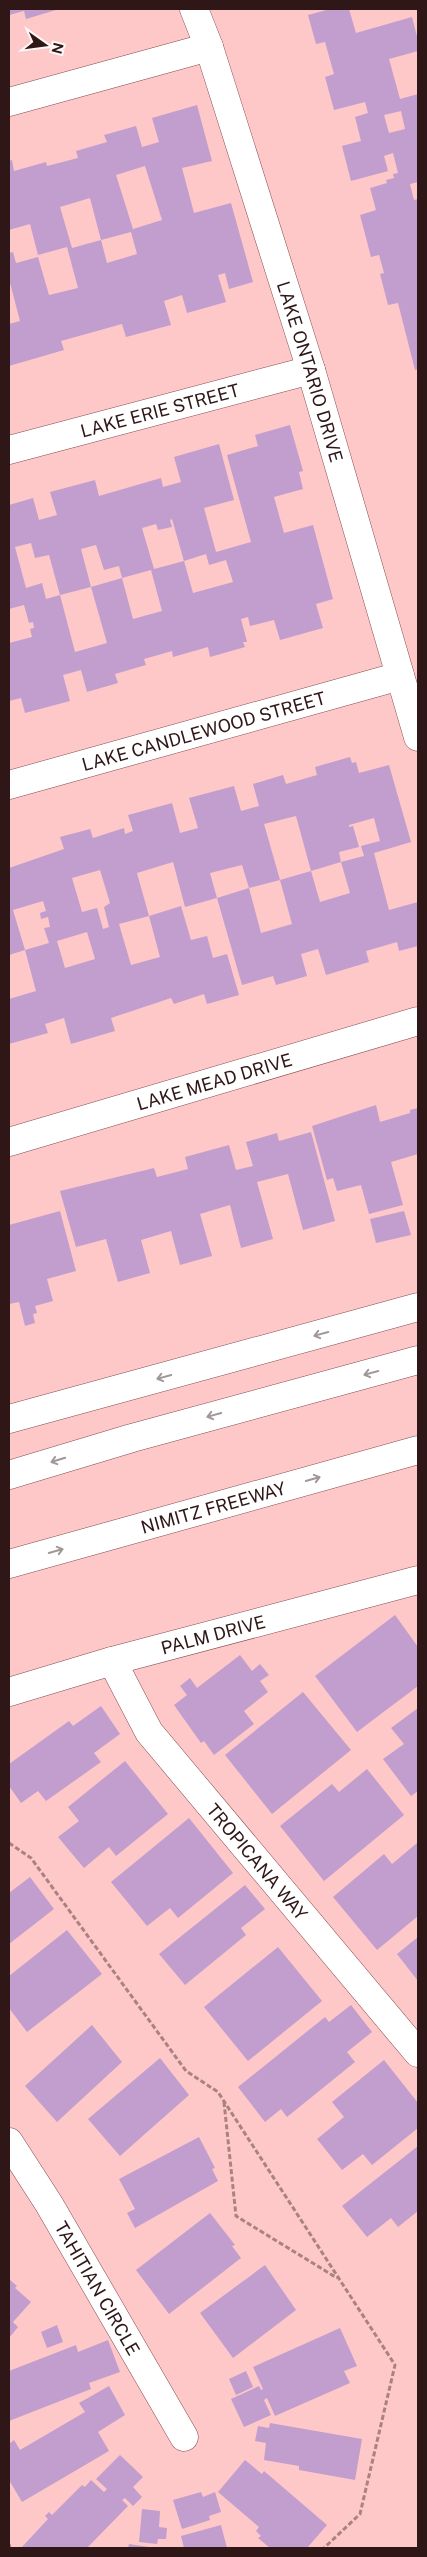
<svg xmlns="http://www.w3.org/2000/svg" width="427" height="2557" font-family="'Public Sans',sans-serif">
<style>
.building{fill:#c19ecd;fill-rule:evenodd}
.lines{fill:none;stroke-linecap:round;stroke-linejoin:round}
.minor-casing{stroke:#854c4e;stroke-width:29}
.highway-casing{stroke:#854c4e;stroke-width:29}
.path{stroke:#ab8182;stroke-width:3;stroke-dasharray:5 2.5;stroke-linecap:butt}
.minor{stroke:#fff;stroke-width:28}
.highway{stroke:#fff;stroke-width:28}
.oneway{stroke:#a19797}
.labels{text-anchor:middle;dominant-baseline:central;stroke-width:4;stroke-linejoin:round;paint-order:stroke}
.street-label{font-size:18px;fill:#2f1718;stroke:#fef7f7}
</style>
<rect width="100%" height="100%" fill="#fec8c9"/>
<g class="building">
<polygon points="9,9 56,9 56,10 26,19 24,11 9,15"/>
<path d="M330,9H349L356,33L412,17L418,40V51L389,59L400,99L418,94V182L410,184L414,200L418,199V369L415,370L398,303L388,305L380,274L384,273L379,255L371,257L360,215L376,210L370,188L387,183L386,180L394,178L393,174L398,173L393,153L384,156L388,171L351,181L342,146L361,141L355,117L368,113L365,102L334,110L325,77L334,74L325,42L316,44L308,15ZM401,111L405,129L389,133L384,115Z"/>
<path d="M197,105L212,161L182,168L194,213L231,203L253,282L229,289L225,273L218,275L226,302L187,313L182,295L164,301L171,325L126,337L122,324L61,341L64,350L9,366V324L20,321L9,279V253L13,252L16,263L38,257L49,295L78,288L67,247L38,255L30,224L9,230V161L12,160L14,171L46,162L47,166L78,158L76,151L107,142L104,135L136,126L142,147L159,142L152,118ZM145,166L162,220L133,229L116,175ZM90,198L101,240L131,232L137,254L107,263L101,240L72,248L60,207Z"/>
<path d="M290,425L303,471L299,472L303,489L274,497L284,533L313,525L333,599L316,604L323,628L280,640L274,620L250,626L248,617L241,619L247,642H243L245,647L210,657L208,647L173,657L172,651L144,659L146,665L115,674L118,683L87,692L81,670L63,675L70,701L25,713L21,698L9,701V643L32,637L30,629L34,628L33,622L29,623L24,605L9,609V505L33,498L39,520L57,515L50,492L95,480L99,496L161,478L163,487L181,482L174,457L219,444L234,500L204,508L216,552L251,542L227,455L258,446L255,435ZM172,519L184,561L154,569L142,528L156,524L158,530L172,527L170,520ZM31,543L35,558L49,555L60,595L91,587L107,643L75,652L60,595L46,599L42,583L26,588L15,547ZM96,545L104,570L119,566L122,578L151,570L162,611L133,619L122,578L91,587L81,549ZM206,554L209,565L226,560L233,582L193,593L184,561Z"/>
<path d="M350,757L352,763L356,762L359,773L389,765L411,842L374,853L389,910L418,902V946L399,951L397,942L366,951L369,962L326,975L318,949L301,954L307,976L276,985L273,976L242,985L217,898L249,888L261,933L292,924L280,880L311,871L296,816L264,824L280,880L249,888L242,865L210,873L217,898L185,907L173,862L137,873L149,916L119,924L131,965L160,957L149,916L181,906L191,940L207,936L213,958L227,954L239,995L207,1004L204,994L174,1004L171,998L111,1018L115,1031L71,1044L64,1018L45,1024L48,1033L9,1044V999L36,991L25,950L49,943L44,928L50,927L48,917L41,919L40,913L46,911L43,901L13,910L25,950L9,955V868L64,849L60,837L90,829L93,838L124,828L125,834L133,831L128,815L172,803L180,833L198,828L189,798L234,786L241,811L259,806L253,784L283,775L286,784L317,775L315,767ZM374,818L380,841L361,846L364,856L341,862L350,893L320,902L311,871L341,862L339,852L359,847L353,826L349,827V825ZM100,870L110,903L104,907L109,927L103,929L97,908L82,912L72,878ZM87,932L95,959L65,968L57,941Z"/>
<polygon points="376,1105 380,1122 410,1113 410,1110 418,1108 418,1154 391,1162 403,1205 369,1214 361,1185 337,1191 333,1178 327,1180 312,1126"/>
<polygon points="311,1132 335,1221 303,1230 288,1174 257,1182 273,1239 241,1248 230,1205 200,1214 212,1256 180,1265 171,1231 141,1240 150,1273 118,1282 106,1239 76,1247 60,1191 154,1168 157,1177 188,1169 185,1157 229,1145 236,1170 253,1166 246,1142 277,1133 279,1141"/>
<polygon points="60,1211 76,1271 47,1279 53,1301 35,1306 37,1313 33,1314 35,1323 25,1326 19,1302 9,1304 9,1225"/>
<polygon points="404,1211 411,1235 376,1243 370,1219"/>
<polygon points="395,1615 418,1647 418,1686 357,1732 315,1676"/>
<polygon points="240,1655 252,1671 260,1664 269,1675 260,1681 268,1692 244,1711 254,1724 214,1755 204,1741 201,1743 174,1705 187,1695 180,1686 190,1678 197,1688"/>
<polygon points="303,1692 351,1750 272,1814 225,1755"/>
<polygon points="101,1706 120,1734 94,1753 101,1762 46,1801 38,1791 21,1803 9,1786 9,1764 69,1721 73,1726"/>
<polygon points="418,1708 418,1791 411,1796 383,1759 404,1744 391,1728"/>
<polygon points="125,1761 168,1814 116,1856 109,1847 84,1868 58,1837 79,1821 68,1807"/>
<polygon points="367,1769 404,1815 324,1881 280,1826 332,1784 339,1792"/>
<polygon points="189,1818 233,1873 178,1918 170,1908 147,1926 111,1882"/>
<polygon points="417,1843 418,1916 377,1950 333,1897 384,1854 392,1864"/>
<polygon points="30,1877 54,1909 9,1944 9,1893"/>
<polygon points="245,1885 265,1909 241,1928 246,1935 185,1985 159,1954"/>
<polygon points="67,1930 102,1974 27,2032 9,2008 9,1976"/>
<polygon points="418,1937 418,1981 397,1954"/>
<polygon points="278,1947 322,2001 248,2061 204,2007"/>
<polygon points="351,2005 372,2032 347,2052 355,2062 287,2117 281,2109 265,2122 238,2087 325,2017 329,2022"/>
<polygon points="92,2025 122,2062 57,2122 25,2086"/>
<polygon points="160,2058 189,2095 120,2156 88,2119"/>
<polygon points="384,2060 418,2103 418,2128 372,2165 363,2154 342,2170 317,2139 344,2117 332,2102"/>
<polygon points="199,2137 215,2168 212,2169 218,2181 135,2228 127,2213 135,2209 119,2179"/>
<polygon points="418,2146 418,2211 398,2227 391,2218 367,2237 342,2206"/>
<polygon points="210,2213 235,2245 232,2246 241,2258 169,2314 136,2270"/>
<polygon points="265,2265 296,2310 233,2358 200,2313"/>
<polygon points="9,2279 17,2286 15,2288 31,2302 13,2322 18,2327 9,2338"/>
<polygon points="57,2325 63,2342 47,2348 41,2332"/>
<polygon points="340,2328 357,2366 344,2371 350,2383 275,2416 267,2398 264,2400 271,2415 244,2427 231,2399 259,2386 261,2390 263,2389 253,2367"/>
<polygon points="108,2340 120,2372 89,2383 91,2389 9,2421 9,2371 76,2345 78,2352"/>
<polygon points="246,2371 253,2387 236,2395 229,2379"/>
<polygon points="109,2386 125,2415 98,2432 109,2451 22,2502 9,2480 9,2444 14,2440 20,2450 85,2412 79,2403"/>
<polygon points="270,2423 362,2439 355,2480 299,2470 299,2466 264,2460 266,2443 255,2441 258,2426 269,2428"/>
<polygon points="120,2455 143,2477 133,2487 142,2497 133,2506 125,2498 122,2500 128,2506 87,2548 22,2547 48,2519 45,2516 49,2512 52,2515 82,2485 85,2487 91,2480 104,2492 107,2489 96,2479"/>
<polygon points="245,2460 262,2474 264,2471 327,2525 307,2548 270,2548 258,2538 261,2536 256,2531 259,2527 218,2492"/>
<polygon points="201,2492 203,2497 215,2492 221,2512 209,2516 210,2520 182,2529 173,2500"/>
<polygon points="142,2509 160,2511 159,2527 167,2528 166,2539 158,2539 157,2544 139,2542"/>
<polygon points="221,2525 227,2548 184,2548 181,2536"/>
<polygon points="129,2544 149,2547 149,2548 128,2548"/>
</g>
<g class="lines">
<defs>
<g id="minor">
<path id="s1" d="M194,9L209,47L311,370L418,737"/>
<polyline points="9,102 209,47"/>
<path id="s2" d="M9,450L311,370"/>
<path id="s3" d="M9,785L400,676"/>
<path id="s4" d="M9,1142L418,1021"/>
<path id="s5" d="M112,1661L149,1732L418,2053"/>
<path id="s6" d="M9,1692L112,1661L418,1580"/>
<path id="s7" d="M9,2142L49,2204L184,2437"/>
</g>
<g id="highway">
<polyline points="9,1419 418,1307"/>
<polyline points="9,1475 132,1438 418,1360"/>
<path id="s8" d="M9,1564L418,1450"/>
</g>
</defs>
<use href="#minor" class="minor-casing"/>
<use href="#highway" class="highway-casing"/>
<g class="path">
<polyline points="9,1843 31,1858 186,2071 218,2092 395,2365 360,2514 324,2548"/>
<polyline points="224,2102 236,2216 337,2278"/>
<polyline points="9,2544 10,2548"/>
</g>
<use href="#minor" class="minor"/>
<use href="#highway" class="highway"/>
</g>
<defs><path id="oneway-shaft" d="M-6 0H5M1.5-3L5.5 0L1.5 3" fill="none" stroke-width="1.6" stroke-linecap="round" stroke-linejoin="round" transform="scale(1.25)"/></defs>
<g class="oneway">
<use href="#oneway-shaft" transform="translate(321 1334) rotate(165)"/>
<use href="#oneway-shaft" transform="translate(371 1373) rotate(165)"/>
<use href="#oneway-shaft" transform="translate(164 1377) rotate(165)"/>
<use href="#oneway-shaft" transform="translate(214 1415) rotate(165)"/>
<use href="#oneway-shaft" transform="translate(58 1460) rotate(163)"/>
<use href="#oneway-shaft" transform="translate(313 1479) rotate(-16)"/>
<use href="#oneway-shaft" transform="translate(56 1551) rotate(-16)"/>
</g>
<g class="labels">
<g class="street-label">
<text stroke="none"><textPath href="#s1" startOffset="381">LAKE ONTARIO DRIVE</textPath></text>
<text stroke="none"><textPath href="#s2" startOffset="156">LAKE ERIE STREET</textPath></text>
<text stroke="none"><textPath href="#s3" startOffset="202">LAKE CANDLEWOOD STREET</textPath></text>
<text stroke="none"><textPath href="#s4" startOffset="214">LAKE MEAD DRIVE</textPath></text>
<text stroke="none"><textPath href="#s8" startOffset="212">NIMITZ FREEWAY</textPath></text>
<text stroke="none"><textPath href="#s6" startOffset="212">PALM DRIVE</textPath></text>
<text stroke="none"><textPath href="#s5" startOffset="249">TROPICANA WAY</textPath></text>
<text stroke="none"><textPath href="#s7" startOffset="171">TAHITIAN CIRCLE</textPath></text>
</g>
</g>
<rect width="427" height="2557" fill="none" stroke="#2f1718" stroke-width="20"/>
<g transform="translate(45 45) rotate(104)" stroke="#fef7f7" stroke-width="4" paint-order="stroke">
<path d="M0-4L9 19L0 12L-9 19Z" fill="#2f1718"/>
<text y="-8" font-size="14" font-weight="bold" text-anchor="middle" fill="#2f1718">N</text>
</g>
</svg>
